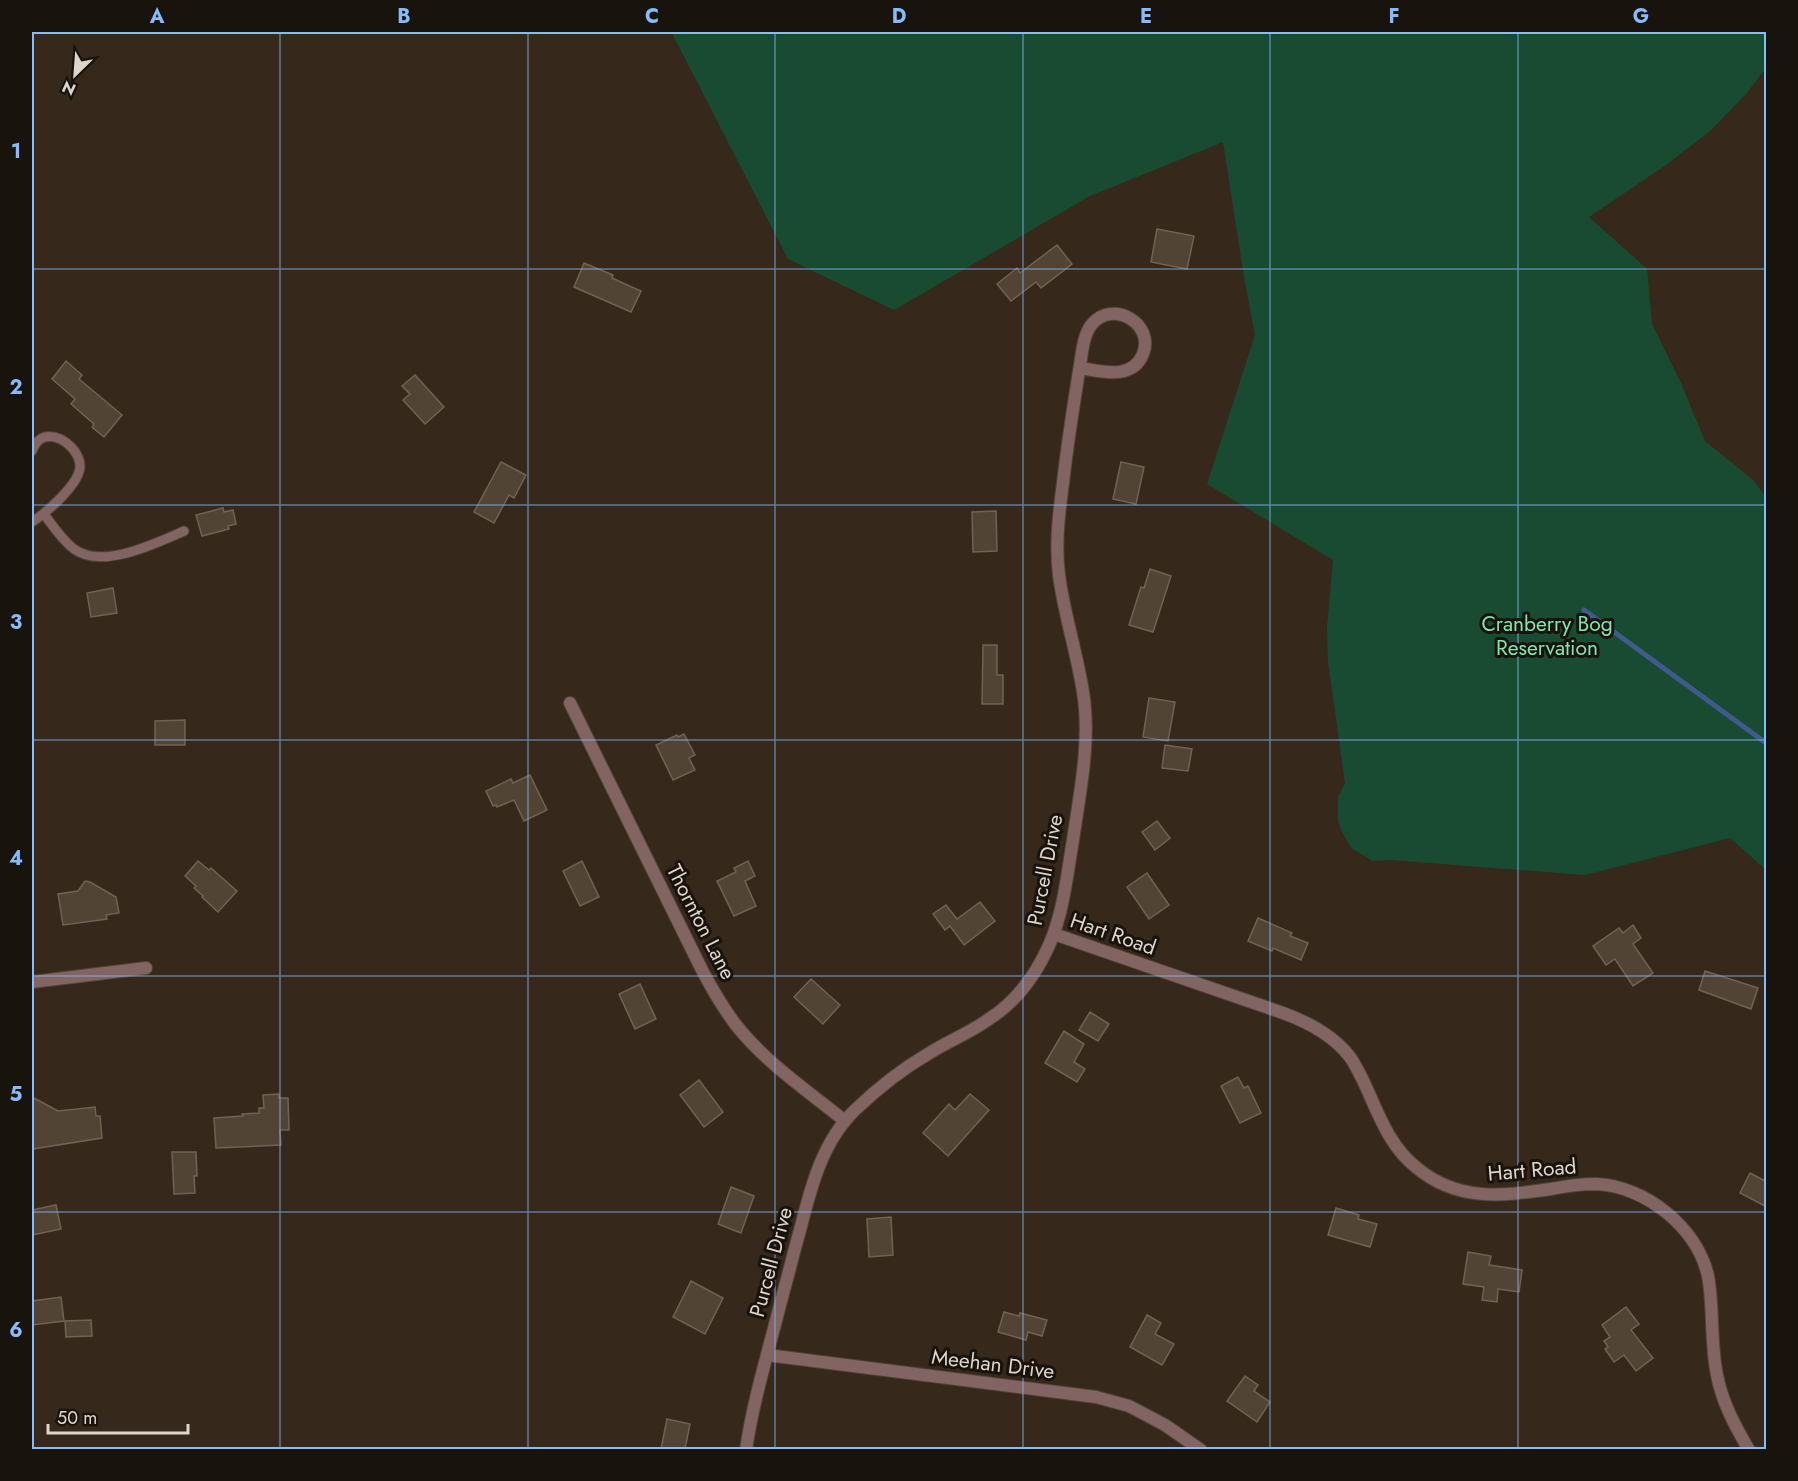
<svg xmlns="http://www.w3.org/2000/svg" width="1798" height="1481" font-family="Jost,sans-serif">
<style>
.green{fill:#194b33}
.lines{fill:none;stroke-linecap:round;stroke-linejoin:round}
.stream{stroke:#3f5a8b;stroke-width:5}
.building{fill:#524435;stroke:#716252;stroke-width:1.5}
.lane-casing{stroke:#514537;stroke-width:11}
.street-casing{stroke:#514537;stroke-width:14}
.lane{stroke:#826463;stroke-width:9}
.street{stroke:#826463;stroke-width:12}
.grid{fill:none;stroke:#88bbfc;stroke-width:1.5;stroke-opacity:0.55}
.labels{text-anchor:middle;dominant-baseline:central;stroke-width:6;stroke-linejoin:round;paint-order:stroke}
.park-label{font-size:21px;fill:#84e3b0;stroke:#19130d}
.street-label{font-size:21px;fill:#ded5cc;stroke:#19130d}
.neatline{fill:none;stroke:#88bbfc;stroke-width:2}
.grid-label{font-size:20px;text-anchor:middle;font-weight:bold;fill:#88bbfc}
</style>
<rect width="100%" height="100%" fill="#36291b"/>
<polygon class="green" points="673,32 1766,32 1766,68 1746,94 1710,131 1666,165 1589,217 1647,269 1652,324 1681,383 1705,441 1753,480 1766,497 1766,873 1763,867 1730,838 1585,875 1391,860 1373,861 1351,848 1341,830 1338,820 1338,797 1345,783 1328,661 1327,628 1333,560 1207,484 1255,335 1244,277 1223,142 1090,196 894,310 788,259 672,33"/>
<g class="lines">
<polyline class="stream" points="1584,610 1766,743"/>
</g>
<g class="building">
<polygon points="1157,229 1194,236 1187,269 1151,262"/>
<polygon points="1057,245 1072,264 1041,288 1036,282 1011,301 997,284 1017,268 1020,273"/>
<polygon points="584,263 613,275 612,278 641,291 631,312 574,287"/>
<polygon points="66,361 82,375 79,379 122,415 104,437 92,427 94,424 71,404 75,399 52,379"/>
<polygon points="415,375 444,407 425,424 403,400 410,394 402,386"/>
<polygon points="501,462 526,475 514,498 509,495 494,523 474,512"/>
<polygon points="1121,462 1144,467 1136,504 1113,499"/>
<polygon points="223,508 224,512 233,510 236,524 228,526 229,529 202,536 196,515"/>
<polygon points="996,511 997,551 973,552 972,512"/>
<polygon points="1150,569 1171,576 1153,632 1129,625 1141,587 1144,588"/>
<polygon points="113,588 117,613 91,617 87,593"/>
<polygon points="983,645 997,645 997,675 1003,675 1003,704 982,704"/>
<polygon points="1149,698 1175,702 1168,741 1143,737"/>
<polygon points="185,720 185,745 155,745 155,721"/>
<polygon points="684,734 695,755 689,758 695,770 673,780 656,745 677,735 678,737"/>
<polygon points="1165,745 1192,749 1188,771 1162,768"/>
<polygon points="530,775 547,810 524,821 514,800 497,807 496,805 493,806 486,791 511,779 513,783"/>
<polygon points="1157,821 1170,838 1155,850 1142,832"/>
<polygon points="198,861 209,870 211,868 237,891 218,912 202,897 203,896 194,888 196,886 185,876"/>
<polygon points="582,861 599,897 580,906 563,871"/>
<polygon points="748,861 755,876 745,881 756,906 734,916 717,881 736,872 734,868"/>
<polygon points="1147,873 1169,905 1149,919 1127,887"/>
<polygon points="85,881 90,882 116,897 119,913 106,915 107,919 63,925 58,894 78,891"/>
<polygon points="980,902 995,921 964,945 950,926 945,930 933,914 946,905 957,919"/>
<polygon points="1258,918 1292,933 1290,936 1308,943 1301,960 1273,948 1272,951 1248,941"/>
<polygon points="1633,925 1641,938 1633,944 1653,973 1633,986 1615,959 1606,965 1593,946 1619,928 1623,933"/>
<polygon points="1705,971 1758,988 1751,1009 1699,990"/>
<polygon points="811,979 840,1005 823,1024 794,997"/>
<polygon points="640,984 656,1019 635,1029 619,994"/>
<polygon points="1090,1012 1109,1024 1098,1041 1079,1030"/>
<polygon points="1064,1031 1084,1044 1074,1062 1085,1069 1077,1082 1045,1063"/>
<polygon points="1238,1077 1244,1088 1248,1086 1261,1113 1240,1123 1221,1086"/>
<polygon points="699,1080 723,1112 704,1127 680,1095"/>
<polygon points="279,1094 279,1098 288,1098 289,1130 280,1130 281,1145 216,1148 214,1118 243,1116 242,1114 259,1113 259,1108 264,1108 263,1095"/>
<polygon points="970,1094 989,1110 948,1156 923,1133 949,1104 955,1110"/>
<polygon points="32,1097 58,1111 95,1107 96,1116 100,1116 102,1138 32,1149"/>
<polygon points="172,1152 196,1152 197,1176 194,1176 195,1193 174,1194"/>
<polygon points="1750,1173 1767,1182 1767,1207 1740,1193"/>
<polygon points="731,1187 754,1196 741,1233 718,1224"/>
<polygon points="56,1205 61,1229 32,1235 32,1210"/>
<polygon points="1336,1208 1359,1215 1358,1219 1377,1224 1370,1247 1328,1235"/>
<polygon points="891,1217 893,1255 869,1257 867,1219"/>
<polygon points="1468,1252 1491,1256 1489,1265 1522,1270 1519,1292 1498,1289 1497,1302 1482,1300 1484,1287 1463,1284"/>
<polygon points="691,1281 723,1298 705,1334 673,1317"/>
<polygon points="61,1297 64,1321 32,1325 32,1301"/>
<polygon points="1626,1307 1639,1324 1631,1330 1653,1358 1636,1371 1624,1355 1614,1362 1605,1349 1608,1347 1604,1341 1610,1337 1602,1325"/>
<polygon points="1004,1312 1019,1316 1020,1313 1047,1320 1042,1336 1028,1332 1026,1340 998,1332"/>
<polygon points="1147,1315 1161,1323 1155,1334 1174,1344 1162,1365 1130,1347"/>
<polygon points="91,1320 92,1336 66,1337 65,1321"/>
<polygon points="1245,1376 1258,1385 1254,1391 1270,1402 1257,1422 1227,1401"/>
<polygon points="667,1419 690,1424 685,1449 661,1449"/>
</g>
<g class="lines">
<defs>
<g id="lane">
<path d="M32,451C43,420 80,445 80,466C80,484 46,513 32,522"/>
<path d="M44,514C53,526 62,540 74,549C102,570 156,543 184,531"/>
</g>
<g id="street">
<path d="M570,703L702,970C712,989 723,1008 736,1025C766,1063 808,1091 845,1121"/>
<path d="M1054,934L1283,1013C1308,1022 1333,1035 1350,1057C1357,1067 1362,1078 1367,1089C1380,1118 1391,1148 1417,1168C1458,1202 1502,1196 1551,1189C1566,1186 1581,1184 1596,1184C1645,1186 1697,1227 1708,1276C1714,1308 1710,1342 1717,1375C1722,1402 1735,1426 1749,1450"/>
<polyline points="32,982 146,968"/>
<polyline points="767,1355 1096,1397 1129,1406 1165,1425 1201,1450"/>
<path d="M746,1450C753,1401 768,1353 780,1305C787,1280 793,1255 800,1230C811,1187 822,1142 855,1110C877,1089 902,1069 928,1054C948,1041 970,1033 989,1019C1017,1001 1037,973 1050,943C1064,910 1067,874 1073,840C1080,792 1091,740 1083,692C1077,653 1064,614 1059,575C1055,544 1059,513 1063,483C1067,446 1073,409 1079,371C1082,357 1082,336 1092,324C1113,299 1155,324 1143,354C1132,381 1101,371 1080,368"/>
</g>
</defs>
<use href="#lane" class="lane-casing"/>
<use href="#street" class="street-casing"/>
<use href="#lane" class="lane"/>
<use href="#street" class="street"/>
</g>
<path class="grid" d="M280,32V1450M528,32V1450M775,32V1450M1023,32V1450M1270,32V1450M1518,32V1450M32,269H1766M32,505H1766M32,740H1766M32,976H1766M32,1212H1766"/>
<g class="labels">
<g class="park-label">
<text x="1547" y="624">Cranberry Bog<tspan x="1547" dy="24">Reservation</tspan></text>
</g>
<g class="street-label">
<text transform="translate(1045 870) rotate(-79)">Purcell Drive</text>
<text transform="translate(701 922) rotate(63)">Thornton Lane</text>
<text transform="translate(1113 934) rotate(19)">Hart Road</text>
<text transform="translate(1532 1170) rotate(-5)">Hart Road</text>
<text transform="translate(771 1262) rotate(-75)">Purcell Drive</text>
<text transform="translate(993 1364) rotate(7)">Meehan Drive</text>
</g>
</g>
<rect width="1798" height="1481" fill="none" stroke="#19130d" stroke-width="66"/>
<g transform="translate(75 75) rotate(205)" stroke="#19130d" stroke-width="4.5" paint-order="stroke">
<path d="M0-4.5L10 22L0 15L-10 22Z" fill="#ded5cc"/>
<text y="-9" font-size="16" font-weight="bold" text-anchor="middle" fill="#ded5cc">N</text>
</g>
<path d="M48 1424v9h140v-9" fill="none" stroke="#ded5cc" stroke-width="3"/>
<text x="57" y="1424" font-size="18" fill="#ded5cc" stroke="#19130d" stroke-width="4.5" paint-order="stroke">50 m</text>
<rect x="33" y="33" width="1732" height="1415" class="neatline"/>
<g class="grid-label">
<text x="157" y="23">A</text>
<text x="404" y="23">B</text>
<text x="652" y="23">C</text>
<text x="899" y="23">D</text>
<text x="1146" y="23">E</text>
<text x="1394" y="23">F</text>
<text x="1641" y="23">G</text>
<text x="16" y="158">1</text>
<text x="16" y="394">2</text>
<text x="16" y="629">3</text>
<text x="16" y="865">4</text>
<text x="16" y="1101">5</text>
<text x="16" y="1337">6</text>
</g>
</svg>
